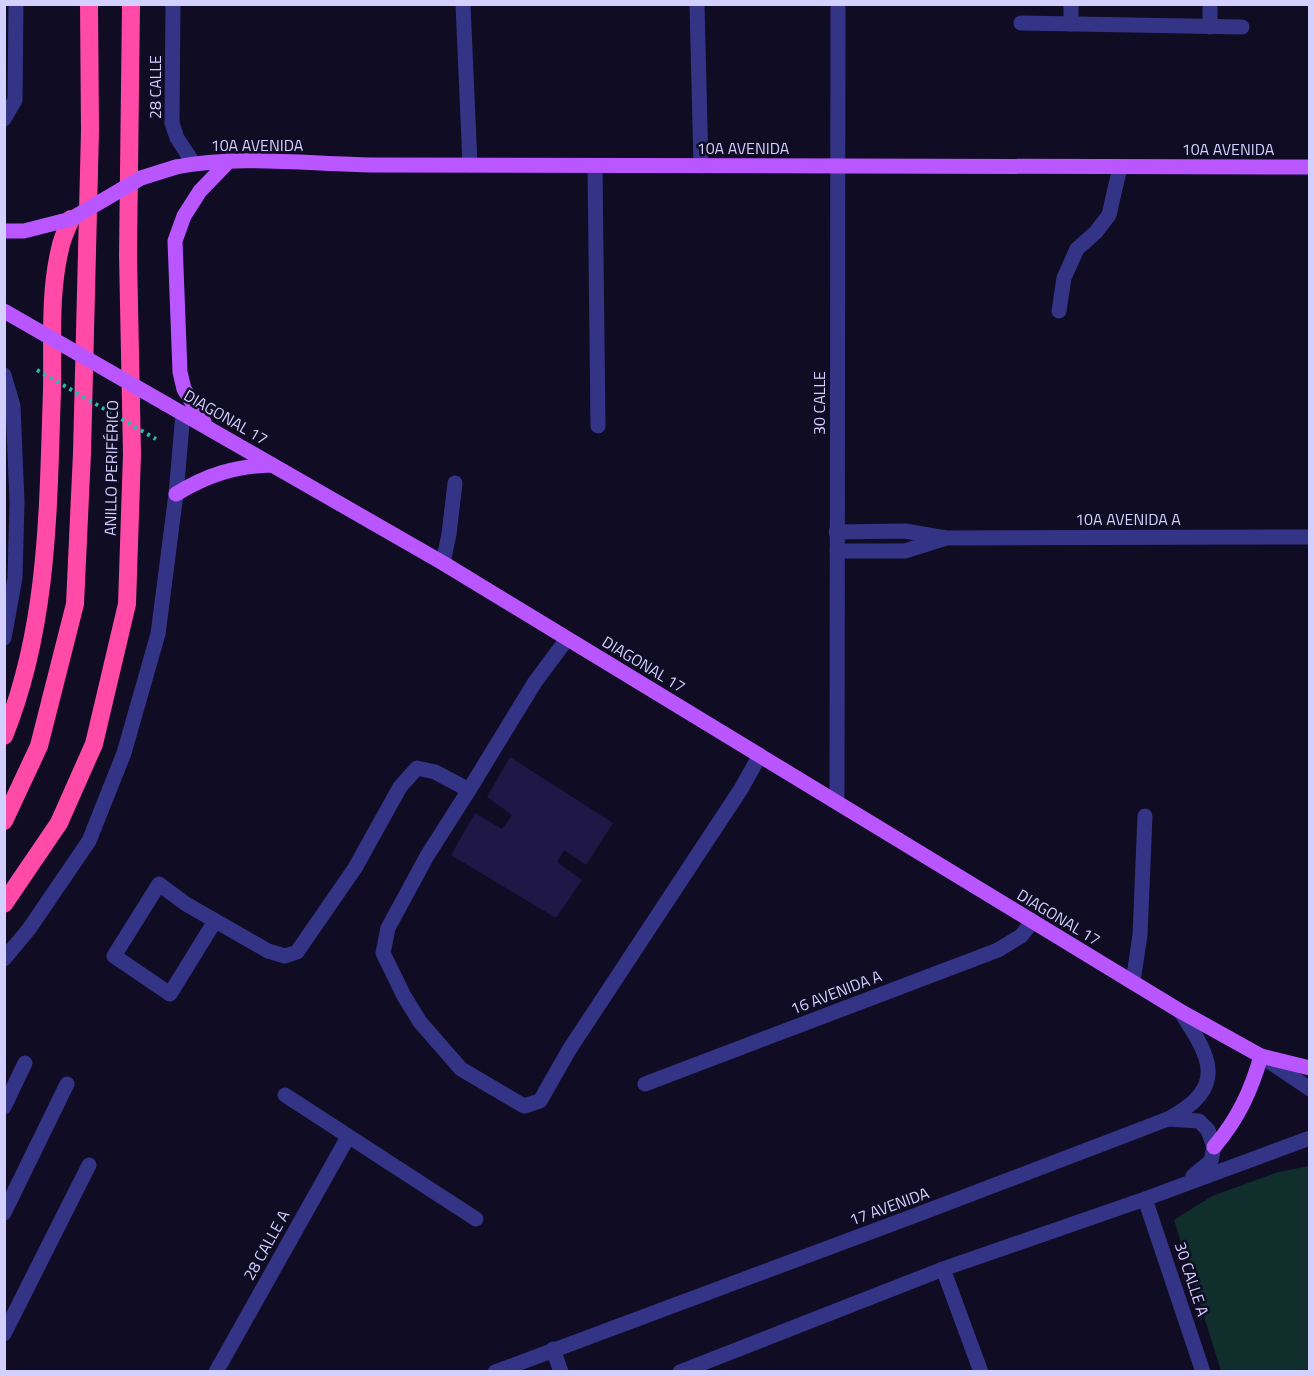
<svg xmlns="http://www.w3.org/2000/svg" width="1314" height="1376" font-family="'Titillium Web',sans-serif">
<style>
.green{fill:#0f2e2c}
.building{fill:#1f1746}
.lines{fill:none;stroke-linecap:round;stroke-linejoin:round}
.minor{stroke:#343486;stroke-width:15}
.major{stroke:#b956ff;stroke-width:15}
.highway{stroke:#ff4aa8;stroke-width:18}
.path-bridge{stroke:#26bcad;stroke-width:4;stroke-dasharray:3 4.5;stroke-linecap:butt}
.major-bridge{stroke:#b956ff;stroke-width:15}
.labels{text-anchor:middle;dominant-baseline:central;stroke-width:5;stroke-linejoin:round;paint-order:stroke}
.street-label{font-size:16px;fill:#d3cfff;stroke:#0f0c24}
</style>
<rect width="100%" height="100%" fill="#0f0c24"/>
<polygon class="green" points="1309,1166 1309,1371 1221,1371 1174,1220 1212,1196 1278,1172"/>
<polygon class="building" points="510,757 613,823 586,865 564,850 557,862 582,880 556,918 451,855 475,813 502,829 512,815 487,797"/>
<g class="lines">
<g class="minor">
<polyline points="173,4 172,123 177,138 194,164"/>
<polyline points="463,4 470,165"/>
<polyline points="697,4 701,166"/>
<polyline points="1071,4 1071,24"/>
<polyline points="1021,23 1242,27"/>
<polyline points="1210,27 1210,4"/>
<polyline points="4,119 15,100 16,4"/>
<polyline points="595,166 598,426"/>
<polyline points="1059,311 1064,278 1077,249 1096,232 1109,215 1120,167"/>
<polyline points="4,375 13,406 17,502 15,578 4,638"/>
<polyline points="836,532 905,531 946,538 1310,537"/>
<polyline points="837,551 905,551 943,539"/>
<polyline points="443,563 449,534 455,483"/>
<polyline points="567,639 535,682 469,790 427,856 388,928 383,953 404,996 420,1022 461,1069 524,1106 540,1101 569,1050 741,789 760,755"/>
<polyline points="837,802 838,4"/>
<polyline points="215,921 170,994 114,956 159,884 186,904 268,951 285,956 297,952 355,868 400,787 417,768 435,772 469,790"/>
<polyline points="4,959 29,929 89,841 124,753 158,634 176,494 183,413"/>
<polyline points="1133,982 1140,935 1145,816"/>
<polyline points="1261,1056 1310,1089"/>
<polyline points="645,1084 998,950 1021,936 1032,922"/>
<polyline points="285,1095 476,1219"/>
<polyline points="4,1107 25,1063"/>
<polyline points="1168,1119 1199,1121 1208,1130 1214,1147 1211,1161 1193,1176"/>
<polyline points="1145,1199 1203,1372"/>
<polyline points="4,1213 67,1084"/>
<polyline points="943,1269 981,1372"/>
<polyline points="4,1334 89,1165"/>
<polyline points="553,1349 561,1372"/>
<polyline points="216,1372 348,1137"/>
<path d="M495,1372L911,1217L1168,1119C1228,1087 1211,1058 1180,1011"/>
<polyline points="680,1372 943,1269 1145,1199 1310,1138"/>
</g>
<g class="major">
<path d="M176,167C236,155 310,164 371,165L1310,167"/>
<polyline points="166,404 443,563 1180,1011 1261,1056 1310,1068"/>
<polyline points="204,422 184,389 180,372 175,241 184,216 200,191 229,161"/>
<path d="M176,494C207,475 235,466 272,465"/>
<path d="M1214,1147C1238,1119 1251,1091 1261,1056"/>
</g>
<g class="highway">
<path d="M4,736C49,625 48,507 52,390C53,344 49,294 60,249C62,238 67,228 71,219"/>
<polyline points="4,821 39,746 75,604 82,453 90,131 89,4"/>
<polyline points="4,904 59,823 94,744 127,604 132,454 128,254 131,4"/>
</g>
<polyline class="path-bridge" points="37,370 156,439"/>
<g class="major-bridge">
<polyline points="4,231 24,231 71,219 141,178 176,167"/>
<polyline points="4,311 166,404"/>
</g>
</g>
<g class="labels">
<g class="street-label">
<text transform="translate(155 87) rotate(-90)">28 CALLE</text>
<text x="257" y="145">10A AVENIDA</text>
<text x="743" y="148">10A AVENIDA</text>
<text x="1228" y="149">10A AVENIDA</text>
<text transform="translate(819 403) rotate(-90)">30 CALLE</text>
<text transform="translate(226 417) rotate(30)">DIAGONAL 17</text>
<text transform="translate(111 468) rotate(-89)">ANILLO PERIFÉRICO</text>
<text x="1128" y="519">10A AVENIDA A</text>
<text transform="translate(644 664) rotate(31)">DIAGONAL 17</text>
<text transform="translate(1059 917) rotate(31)">DIAGONAL 17</text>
<text transform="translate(836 992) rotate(-21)">16 AVENIDA A</text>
<text transform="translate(889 1206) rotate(-20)">17 AVENIDA</text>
<text transform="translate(266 1245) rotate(-61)">28 CALLE A</text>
<text transform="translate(1192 1279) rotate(72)">30 CALLE A</text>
</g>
</g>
<rect width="1314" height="1376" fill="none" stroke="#d3cfff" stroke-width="12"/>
</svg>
